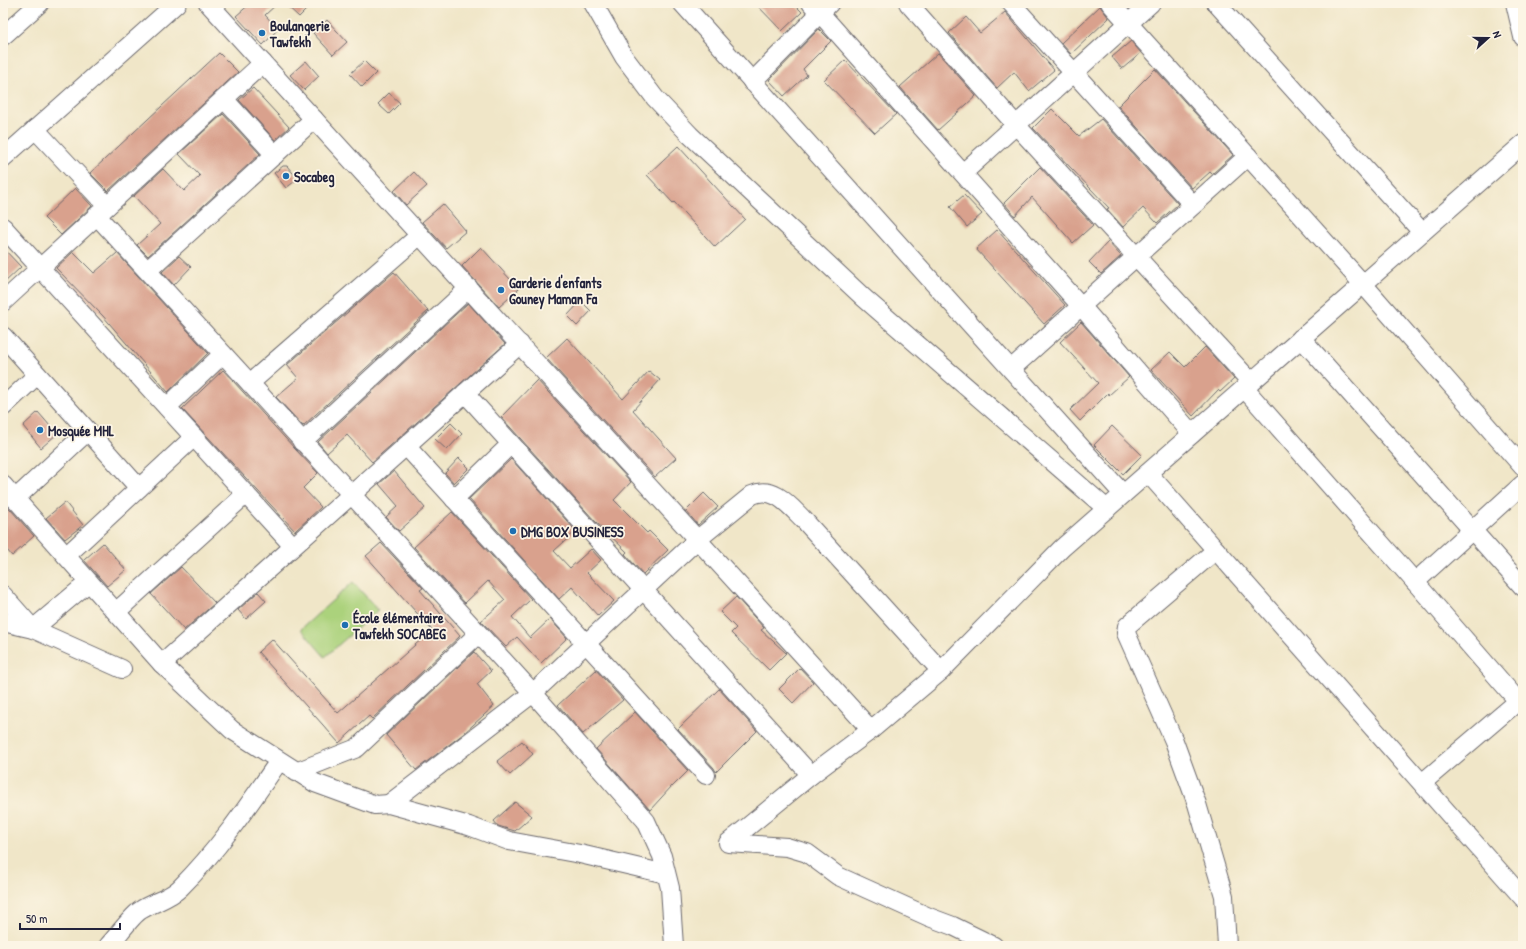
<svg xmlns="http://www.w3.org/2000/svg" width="1526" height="949" font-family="'Patrick Hand',sans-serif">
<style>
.green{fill:#abd27c;stroke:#667a5c}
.building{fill:#d9a18d}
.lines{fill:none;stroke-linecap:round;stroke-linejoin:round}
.minor-casing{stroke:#6a676c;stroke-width:20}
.minor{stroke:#fff;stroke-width:18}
.poi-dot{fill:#1f6fb2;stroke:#fcf5e5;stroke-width:1.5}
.labels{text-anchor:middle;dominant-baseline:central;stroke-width:3.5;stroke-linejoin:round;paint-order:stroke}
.poi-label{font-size:14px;font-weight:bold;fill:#22223b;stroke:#fcf5e5;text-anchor:start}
</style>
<rect width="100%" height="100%" fill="#fcf5e5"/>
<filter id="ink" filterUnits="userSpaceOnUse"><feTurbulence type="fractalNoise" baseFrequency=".025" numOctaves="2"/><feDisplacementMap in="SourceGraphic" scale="8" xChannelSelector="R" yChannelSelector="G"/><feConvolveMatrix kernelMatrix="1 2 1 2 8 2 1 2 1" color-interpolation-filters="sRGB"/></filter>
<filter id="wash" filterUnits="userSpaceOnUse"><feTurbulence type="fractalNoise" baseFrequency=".012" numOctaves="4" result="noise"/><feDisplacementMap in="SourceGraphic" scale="16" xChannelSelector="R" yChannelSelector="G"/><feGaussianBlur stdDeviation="0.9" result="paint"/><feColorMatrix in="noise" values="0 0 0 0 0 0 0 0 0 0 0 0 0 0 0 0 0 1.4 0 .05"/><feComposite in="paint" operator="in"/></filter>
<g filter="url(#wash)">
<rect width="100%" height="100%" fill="#f0e6c8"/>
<polygon class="green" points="353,582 378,610 325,657 301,629"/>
<g id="blocks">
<g class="building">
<polygon points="251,3 278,3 265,15 278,29 263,45 236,16"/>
<polygon points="284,3 313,3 299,17"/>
<polygon points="755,3 793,3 802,12 782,31"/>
<polygon points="1100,6 1109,18 1071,54 1061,43"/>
<polygon points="1005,12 1054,70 1029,91 1014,72 997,88 949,33 966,17 980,33"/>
<polygon points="327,20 347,42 333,55 313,33"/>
<polygon points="819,29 831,41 803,69 807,75 784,96 769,80"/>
<polygon points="1131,41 1141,53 1122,69 1112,57"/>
<polygon points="219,53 238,72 108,191 90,173"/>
<polygon points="938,53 976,96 938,130 900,87"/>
<polygon points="845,60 896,114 875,133 824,80"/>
<polygon points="306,61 319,76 304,90 290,75"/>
<polygon points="364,61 376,73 362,87 350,74"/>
<polygon points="1155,69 1233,155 1212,174 1210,172 1192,188 1118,106"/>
<polygon points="253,88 289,127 275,140 239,100"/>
<polygon points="389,93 400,103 389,114 378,104"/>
<polygon points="1052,109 1079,136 1101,119 1178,204 1157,223 1143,208 1123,227 1107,209 1109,208 1033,128"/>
<polygon points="223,114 260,154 148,256 137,245 160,224 134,196 163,169 184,191 200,176 179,154"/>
<polygon points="678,146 745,219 715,247 674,202 673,203 647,175"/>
<polygon points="283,166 287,166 298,179 286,188 274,173"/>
<polygon points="1040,167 1093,225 1073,243 1032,197 1015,216 1004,203"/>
<polygon points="414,172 427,186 406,205 394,191"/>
<polygon points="75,188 92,206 61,235 44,218"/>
<polygon points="964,195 982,214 967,227 950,207"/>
<polygon points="443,204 466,231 446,248 422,222"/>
<polygon points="997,230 1065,305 1044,324 976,249"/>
<polygon points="1108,242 1121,256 1101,274 1089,262"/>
<polygon points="481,247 519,289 499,307 462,266"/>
<polygon points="3,248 21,267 3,284"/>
<polygon points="73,252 94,273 117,253 208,353 168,392 103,316 56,268"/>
<polygon points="179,256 191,267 174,285 162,272"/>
<polygon points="394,272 428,311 303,426 276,397 298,378 287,365"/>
<polygon points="581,301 591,311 577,326 567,316"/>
<polygon points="468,303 505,344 372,462 347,435 327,453 318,442"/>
<polygon points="1081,322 1129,377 1109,395 1108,393 1080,421 1070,410 1098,383 1060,342"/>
<polygon points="567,338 623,399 649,371 660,380 633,410 676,458 655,477 546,358"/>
<polygon points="1205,347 1234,379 1220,392 1218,390 1193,416 1151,370 1170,352 1185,367"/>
<polygon points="223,370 295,449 318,473 303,488 321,507 295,531 182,409"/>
<polygon points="537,380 631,482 614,500 647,533 649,531 668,550 643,574 625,554 627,552 595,521 501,417"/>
<polygon points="38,412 57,434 41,448 23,426"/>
<polygon points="451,423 462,434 447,450 435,439"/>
<polygon points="1112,426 1142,455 1123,474 1094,445"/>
<polygon points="459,458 469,468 454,483 445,473"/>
<polygon points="511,459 576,531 554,551 570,568 591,549 601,560 587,573 614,601 598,616 572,587 559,599 469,499"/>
<polygon points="394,471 425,508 399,531 386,517 398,506 379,484"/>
<polygon points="704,493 718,507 698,525 686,511"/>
<polygon points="3,501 34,536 12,556 3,545"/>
<polygon points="65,502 83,525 65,539 46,518"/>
<polygon points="452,512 531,599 512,617 530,638 550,619 567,638 541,663 517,637 506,647 481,621 505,600 488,581 465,603 414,547"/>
<polygon points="103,543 126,570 107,586 84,560"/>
<polygon points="381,543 423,588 420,590 460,636 372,719 369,716 339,743 258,652 272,639 338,713 432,630 366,556"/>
<polygon points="181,567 215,603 184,630 151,594"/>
<polygon points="258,592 266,601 246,619 238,610"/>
<polygon points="736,597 764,628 761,630 786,653 769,670 731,633 736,628 720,612"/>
<polygon points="474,652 491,671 477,684 494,706 463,734 416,770 386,735"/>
<polygon points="800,668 813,682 793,703 779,689"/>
<polygon points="596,670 623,700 583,734 558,705"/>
<polygon points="719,689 757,731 716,772 714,768 678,729"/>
<polygon points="635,712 688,771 672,787 672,786 650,810 596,749"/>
<polygon points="522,741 533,754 510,775 497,761"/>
<polygon points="515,802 532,816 515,831 498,826 494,821"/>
</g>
</g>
</g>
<g filter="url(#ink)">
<use href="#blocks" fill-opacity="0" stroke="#6a676c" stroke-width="1"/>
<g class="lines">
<defs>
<g id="minor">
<polyline points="208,3 871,730"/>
<polyline points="593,3 624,57 655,98 690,135 864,298 1107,509"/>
<polyline points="682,3 1123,494"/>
<polyline points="811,3 1081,306 1192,434"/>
<polyline points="908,3 1016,125 1251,382"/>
<polyline points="1011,3 1193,205"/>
<polyline points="1110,3 1363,284 1523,467"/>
<polyline points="1216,3 1422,232"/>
<polyline points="1515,3 1523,37"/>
<polyline points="3,36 40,3"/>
<polyline points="752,82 830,3"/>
<polyline points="224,99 275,155"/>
<polyline points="35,129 107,206"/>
<polyline points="3,158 177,3"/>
<polyline points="963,173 1151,3"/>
<polyline points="97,216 533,693 646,821 662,856 670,888 674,946"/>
<polyline points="3,227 293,546"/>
<polyline points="148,270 314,119"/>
<polyline points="3,302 263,63"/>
<polyline points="3,336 139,488"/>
<polyline points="1301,338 1523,587"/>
<polyline points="1011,369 1248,156"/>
<polyline points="250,383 420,235"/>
<polyline points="1244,388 1415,582 1518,701"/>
<polyline points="465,393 811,775"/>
<polyline points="3,407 37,375"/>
<polyline points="167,407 223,354"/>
<polyline points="302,442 469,288"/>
<polyline points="406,446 706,775"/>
<polyline points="1148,473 1523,898"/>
<polyline points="3,485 162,664 232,730 315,783 375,805 389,804 469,826 509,841 580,854 666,874"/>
<polyline points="15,499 88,431"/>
<polyline points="454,499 511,444"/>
<polyline points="1216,550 1127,626 1126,633 1174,741 1197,804 1224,896 1227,946"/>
<polyline points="66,556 194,437"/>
<polyline points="1415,582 1523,484"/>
<polyline points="3,595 33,629 89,582"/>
<polyline points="116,612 246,494"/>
<polyline points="3,622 33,629 122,669"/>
<polyline points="162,664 520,344"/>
<polyline points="296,772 357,748 478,634"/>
<polyline points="1422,783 1523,697"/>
<path d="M389,804L533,693L698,539L752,495C773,485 789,505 803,519L941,671"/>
<path d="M108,946C116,938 133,914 141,910C153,902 169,899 180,888C219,849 248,806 279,761"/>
<polyline points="994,946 953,926 929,917 838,876 807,853 787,847 728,843 811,775 871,730 941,671 1062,548 1523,144"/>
</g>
</defs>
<use href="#minor" class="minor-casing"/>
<use href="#minor" class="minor"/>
</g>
</g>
<g class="poi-dot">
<circle cx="262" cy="33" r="4"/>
<circle cx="286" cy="176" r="4"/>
<circle cx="501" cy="290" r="4"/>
<circle cx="40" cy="430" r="4"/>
<circle cx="513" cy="531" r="4"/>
<circle cx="345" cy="625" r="4"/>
</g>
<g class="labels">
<g class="poi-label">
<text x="270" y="25">Boulangerie<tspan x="270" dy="16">Tawfekh</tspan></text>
<text x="294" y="176">Socabeg</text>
<text x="509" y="282">Garderie d'enfants<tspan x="509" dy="16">Gouney Maman Fa</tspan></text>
<text x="48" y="430">Mosquée MHL</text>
<text x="521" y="531">DMG BOX BUSINESS</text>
<text x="353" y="617">École élémentaire<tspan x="353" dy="16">Tawfekh SOCABEG</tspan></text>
</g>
</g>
<rect width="1526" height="949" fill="none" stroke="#fcf5e5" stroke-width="16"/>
<g transform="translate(1488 38) rotate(69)" stroke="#fcf5e5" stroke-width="3" paint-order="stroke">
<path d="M0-3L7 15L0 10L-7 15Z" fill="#22223b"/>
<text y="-6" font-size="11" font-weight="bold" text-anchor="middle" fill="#22223b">N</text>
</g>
<path d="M20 923v6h100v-6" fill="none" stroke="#22223b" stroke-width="2"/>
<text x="26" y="923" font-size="12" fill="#22223b" stroke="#fcf5e5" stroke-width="3" paint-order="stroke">50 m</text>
</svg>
